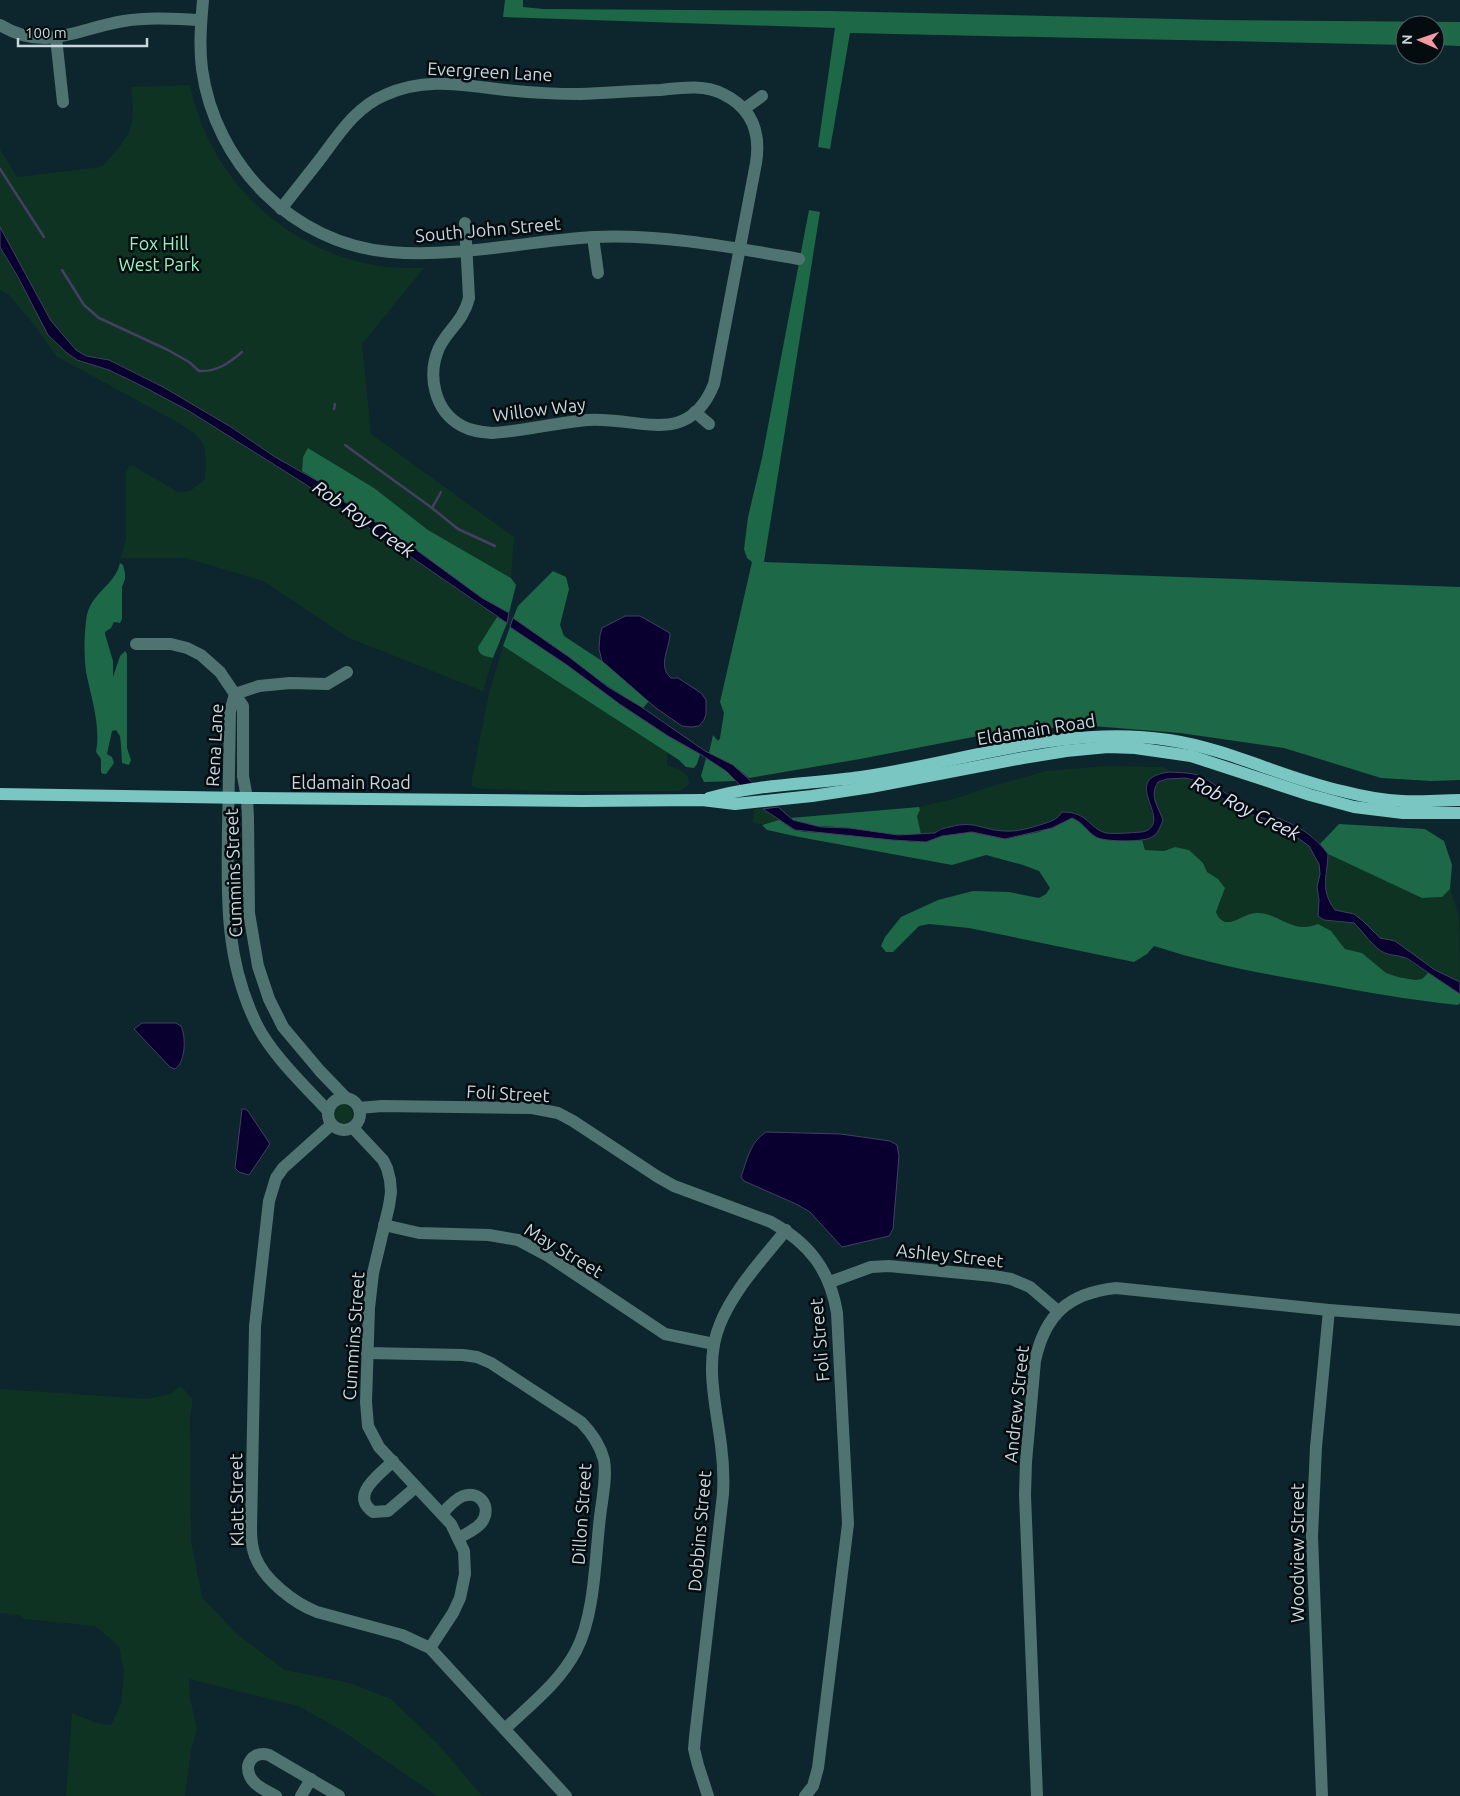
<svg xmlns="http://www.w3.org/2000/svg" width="1460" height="1796" font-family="Ubuntu,sans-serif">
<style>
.green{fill:#0e3322}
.forest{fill:#1d6847}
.water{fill:#0a002f;stroke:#434063}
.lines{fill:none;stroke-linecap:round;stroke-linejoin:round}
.stream{stroke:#434063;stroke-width:2.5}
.minor{stroke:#4f7371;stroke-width:12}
.major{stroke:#79c6c2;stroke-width:12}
.labels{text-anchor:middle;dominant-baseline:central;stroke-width:5;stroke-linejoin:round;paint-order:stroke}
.street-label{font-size:18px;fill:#c9d7dc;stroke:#040c10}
.park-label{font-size:18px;fill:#91f6c2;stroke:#040c10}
.water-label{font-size:19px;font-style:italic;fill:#e0e1f3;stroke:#040c10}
</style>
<rect width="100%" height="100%" fill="#0d252c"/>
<g class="green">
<path d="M190,85C209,177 282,248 374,265C390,268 407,268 424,268L362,344L371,434L514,537L511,578L428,530L374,488L309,448L303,457L302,471L275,457L231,427L163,387L109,360L86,356L76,350L69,344L51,321L0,227V149L17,177L102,167C130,135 136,132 131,87Z"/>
<path d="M0,247L53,340L77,360L109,370L142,386L189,411L305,484L497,617L478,647L481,654L493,658L483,691L349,638L263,581L186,558H121L126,539V472L129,466H134L178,492L190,491L205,479C207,445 207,440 177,422L56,356L35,326L8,294L0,290Z"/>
<path d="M503,646L667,752V765C677,769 691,772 689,785L682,790L675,791H556L480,789L472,786V779L489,693Z"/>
<path d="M1105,766L1163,767L1170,772L1159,773L1153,777C1152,785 1149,794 1149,801C1149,814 1161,817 1148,831C1136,834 1116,836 1104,832C1086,825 1087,812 1063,812L1058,818L1031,828L1012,831H1001L961,824L940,829L935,833L921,834L917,816L920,810L919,807L957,798L992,786L1046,771Z"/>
<path d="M1185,778L1204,785L1242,812L1274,821L1309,846L1319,864L1320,874L1317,887L1319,910L1324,920L1354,922L1379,950L1385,954L1401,956L1428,973L1422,979L1415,980L1398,977L1386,973L1362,953L1345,949L1339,940L1309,928L1295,926L1280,919L1245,915C1236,923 1222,926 1216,912L1221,901L1218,879L1207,872L1203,863L1189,850L1175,847L1164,851L1145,850L1142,840L1150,838L1163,820C1158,806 1149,796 1158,782L1167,779Z"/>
<path d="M754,809H763L779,820C770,822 761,827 753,822Z"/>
<path d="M1328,854L1422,898L1442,897L1450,889L1459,916L1460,982L1435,970L1395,941L1380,938L1363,921L1354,914L1335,911C1320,889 1327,878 1328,854Z"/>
<circle cx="343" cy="1114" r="10"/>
<polygon points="180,1386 193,1399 190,1417 191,1541 202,1597 237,1634 285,1670 350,1683 391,1699 439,1745 482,1796 437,1796 338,1728 298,1706 189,1679 190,1698 197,1729 191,1751 185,1796 66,1796 72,1713 96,1723 111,1725 121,1704 124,1671 119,1646 95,1626 24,1619 19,1615 0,1613 0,1389 147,1399 170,1394"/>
</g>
<g class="forest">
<polygon points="505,0 523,0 523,7 543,9 830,11 1217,20 1460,22 1460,46 1435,45 1435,25 1405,25 1405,45 850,33 830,149 818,147 835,28 503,17"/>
<polygon points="809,210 820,212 764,562 1460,587 1460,780 1431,781 1381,778 1284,748 1180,733 1092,726 1004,731 860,759 749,778 733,765 709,753 713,735 718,741 720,738 724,713 720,702 752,562 747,558 744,549 748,517 762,458"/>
<polygon points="308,448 374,488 428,530 511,578 516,585 509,613 482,598 404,541 340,499 323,484 302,471 303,457"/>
<path d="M120,563L123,565L125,573V579L122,587V619L120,623L114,622L111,628L105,632V634L113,661V677L120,656L125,651L127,654V748L131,760L129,765L122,763L121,745L120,736L116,730L112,731L107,754L112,757L114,763L106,774H103L101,772V759L96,752C101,726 91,697 86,672C84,656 84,638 86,621C89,592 114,588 120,563Z"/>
<path d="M553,571L566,577L569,589L560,625L564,636L602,661L649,701L643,708C598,682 556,649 513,618L518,606Z"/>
<path d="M497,617L507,623L493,658C486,656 478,656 478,647Z"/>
<polygon points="510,627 567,665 621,705 668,736 700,754 697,764 694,768 686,767 679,760 503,646"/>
<polygon points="706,758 726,771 736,781 704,782 701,776"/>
<path d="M919,807L920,810L917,816L921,834C896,837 872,831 848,828C829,825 806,829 790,818Z"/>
<path d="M1072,818L1117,841L1142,840L1145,850L1164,851L1175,847L1189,850L1203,863L1207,872L1218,879L1225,888L1216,912C1225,934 1242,913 1256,913C1279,912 1292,935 1318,924L1331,931L1345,949L1362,953L1386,973L1398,977L1415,980L1422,979L1428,973L1460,994V1003L1458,1005C1409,1000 1360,991 1311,982C1258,973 1206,963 1154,946L1147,954L1134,962L969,928L929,924L919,926L893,952H886L881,946L885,937L901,917L938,900L973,891L1009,892L1039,898L1046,894L1050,888L1039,871L1023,865L986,855L952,865L799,837L767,830L762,825L779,820L794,830L805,832L846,834L892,840H903L911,842H926L942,836L972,832L1005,839L1039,832Z"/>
<polygon points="1339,824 1425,829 1444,841 1452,865 1450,889 1442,897 1422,898 1328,854 1320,844"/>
</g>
<g class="water">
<polygon points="0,227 51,321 76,350 86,356 109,360 163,387 231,427 275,457 323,484 340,499 404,541 482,598 509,613 507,623 305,484 189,411 142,386 109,370 77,360 67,353 48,335 18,277 0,247"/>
<path d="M625,616H640L670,633C670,648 657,666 671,678H678L695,689L702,694L706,700V714L704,720L699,726L691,727L682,726L656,708L602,661L599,649L600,635L602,628Z"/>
<polygon points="513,618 569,657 608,687 643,708 705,751 733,765 755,785 741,786 726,771 700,754 668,736 621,705 567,665 510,627"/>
<path d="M1170,772C1182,773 1194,772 1204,778C1217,785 1227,796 1239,802C1273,819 1304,821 1328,854C1327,878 1320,890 1335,910L1354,914L1363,921L1380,938L1395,941L1435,970L1460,982V994L1408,959C1400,955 1392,956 1385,953C1374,949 1363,931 1354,923L1324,920L1318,916L1319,900L1317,887L1320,874L1319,864L1309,846L1274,821L1242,812L1204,785L1194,780L1185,778L1167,779L1158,782C1149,796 1158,806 1163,820C1160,827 1158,835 1150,838C1142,842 1104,842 1096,837C1087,832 1083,822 1072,818L1052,828L1005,839L972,832L942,836L926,842L892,840L795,830L763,809L778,807L793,820L821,827L849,828L898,835L935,833C940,829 944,828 950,827C974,820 982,830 1004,831C1017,832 1030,828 1043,824C1051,821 1057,820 1062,812C1089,812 1088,828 1106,833C1114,834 1122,833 1129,833C1135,832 1143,833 1148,830C1170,816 1119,778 1170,772Z"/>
<path d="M142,1023H176L181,1026C186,1036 186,1062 175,1069L170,1067L134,1029Z"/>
<polygon points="242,1109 245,1109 248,1111 270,1144 249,1175 239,1172 235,1168"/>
<path d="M766,1132L841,1134L890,1141L897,1145L899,1156L893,1229L889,1236L842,1247L810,1212L796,1204L744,1181L741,1177C747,1160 750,1142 766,1132Z"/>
</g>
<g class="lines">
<g class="stream">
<polyline points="0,169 44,237"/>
<path d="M62,270L84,305L99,318L168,350L189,362L199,371C217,372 229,363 242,352"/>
<polyline points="334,409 335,404"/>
<polyline points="345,445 432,508 458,529 495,546"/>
<polyline points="432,508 441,492"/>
</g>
<g class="minor">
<path d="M203,0C201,23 199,46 202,69C215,164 293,244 390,252C456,258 527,241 593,237C663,234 730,247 799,259"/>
<path d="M0,25C46,53 78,28 124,21C150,17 175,19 201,20"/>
<polyline points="56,38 63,102"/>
<polyline points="744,109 762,96"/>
<path d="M281,209C294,192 308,175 321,158C339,134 356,107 385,95C423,78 456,84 497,89C524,92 552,94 580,94C606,93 633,91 660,90C680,88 704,84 723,94C752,108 761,132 756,163L714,384C688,449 638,416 587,420C555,423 524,431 492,433C481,432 471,431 462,426C434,411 427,375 439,348C448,329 463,322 469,298L465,223"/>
<polyline points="593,237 598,273"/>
<polyline points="695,412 709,424"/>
<polyline points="136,644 171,644 187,648 201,655 220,672 243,706 243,776 247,798 248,818 249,913 258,966 269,999 283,1027 320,1071 345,1097"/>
<path d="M235,694L230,712C229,751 229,790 228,829C227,898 225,959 256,1023C271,1054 304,1085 328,1111"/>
<polyline points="235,694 259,686 290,683 327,684 347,672"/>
<circle cx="344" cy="1114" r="16"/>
<path d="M359,1108L382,1106L532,1108L558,1113L573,1121L658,1177L674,1186L771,1222C809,1243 830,1270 837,1313L848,1524L818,1768L813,1786L805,1796"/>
<path d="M331,1125L283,1168L276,1178L269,1201L255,1326L251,1529C251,1538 252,1548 255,1556C264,1580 294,1603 317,1612L402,1635L430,1648L566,1796"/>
<polyline points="354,1129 383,1160 387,1168 390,1180 391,1192 389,1206 373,1273 369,1308 366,1402 368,1426 379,1447 451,1524 464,1551 465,1574 460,1598 453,1613 430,1648"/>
<polyline points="384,1225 419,1233 489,1235 518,1240 548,1256 665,1334 714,1344"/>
<polyline points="830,1282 871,1267 889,1266 993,1276 1011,1279 1030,1287 1058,1311"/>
<path d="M367,1353L463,1355L477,1357L491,1363L581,1422C592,1433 600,1445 604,1460C607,1478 602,1499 600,1517C595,1558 595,1615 576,1651C559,1683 531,1704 505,1729"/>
<path d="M393,1461C380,1475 349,1494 373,1512L388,1511L416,1487"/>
<path d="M442,1514C448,1507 455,1499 463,1496C480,1490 492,1507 482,1522C477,1529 467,1533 459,1538"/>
<path d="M276,1796C263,1789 247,1783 248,1766C251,1756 259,1752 269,1755L339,1796"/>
<polyline points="301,1796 311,1779"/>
<path d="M708,1796L698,1765L694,1749L695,1737L723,1494C724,1478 723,1461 721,1445C716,1405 704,1362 720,1324C734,1289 763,1259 786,1230"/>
<path d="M1037,1796L1025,1495L1026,1462L1035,1361C1045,1314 1069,1293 1116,1288L1329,1310L1460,1320"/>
<polyline points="1322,1796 1312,1536 1316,1447 1329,1310"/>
</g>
<g class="major">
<polyline points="0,794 247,798 582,801 702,800 735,804 812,796 871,787 1023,758 1066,751 1108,747 1135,748 1191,756 1310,795 1354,807 1403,813 1460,813"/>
<path d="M709,798C759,784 811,784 861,777C964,762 1064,724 1169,740C1229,749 1283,778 1342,791C1361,796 1383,800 1402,801C1421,802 1441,800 1460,800"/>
</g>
</g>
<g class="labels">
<g class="street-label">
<text transform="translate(490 71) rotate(3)">Evergreen Lane</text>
<text transform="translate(488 229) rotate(-5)">South John Street</text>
<text transform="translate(539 409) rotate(-7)">Willow Way</text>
<text transform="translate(1036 729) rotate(-9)">Eldamain Road</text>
<text transform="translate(214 745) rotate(-87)">Rena Lane</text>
<text x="351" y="782">Eldamain Road</text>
<text transform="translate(233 873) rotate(-92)">Cummins Street</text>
<text transform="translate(508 1093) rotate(3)">Foli Street</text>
<text transform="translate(564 1250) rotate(31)">May Street</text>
<text transform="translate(950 1255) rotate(6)">Ashley Street</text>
<text transform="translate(353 1336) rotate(-86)">Cummins Street</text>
<text transform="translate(819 1340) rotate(-95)">Foli Street</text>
<text transform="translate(1016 1404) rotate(-84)">Andrew Street</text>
<text transform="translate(236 1500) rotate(-91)">Klatt Street</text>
<text transform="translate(581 1514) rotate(-86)">Dillon Street</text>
<text transform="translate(699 1531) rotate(-85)">Dobbins Street</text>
<text transform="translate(1297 1553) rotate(-90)">Woodview Street</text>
</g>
<g class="park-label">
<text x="159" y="243">Fox Hill<tspan x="159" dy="21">West Park</tspan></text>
</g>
<g class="water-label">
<text transform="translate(364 519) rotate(35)">Rob Roy Creek</text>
<text transform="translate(1246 808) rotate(27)">Rob Roy Creek</text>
</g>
</g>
<g transform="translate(1420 40) rotate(272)"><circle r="24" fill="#040c10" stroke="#535d62"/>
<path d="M0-4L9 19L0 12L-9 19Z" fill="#f49aa3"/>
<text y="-8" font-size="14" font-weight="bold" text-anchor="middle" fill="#c9d7dc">N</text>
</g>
<path d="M18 38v8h129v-8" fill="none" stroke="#c9d7dc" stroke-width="2.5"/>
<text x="25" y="38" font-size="15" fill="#c9d7dc" stroke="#040c10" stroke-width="4" paint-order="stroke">100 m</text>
</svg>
